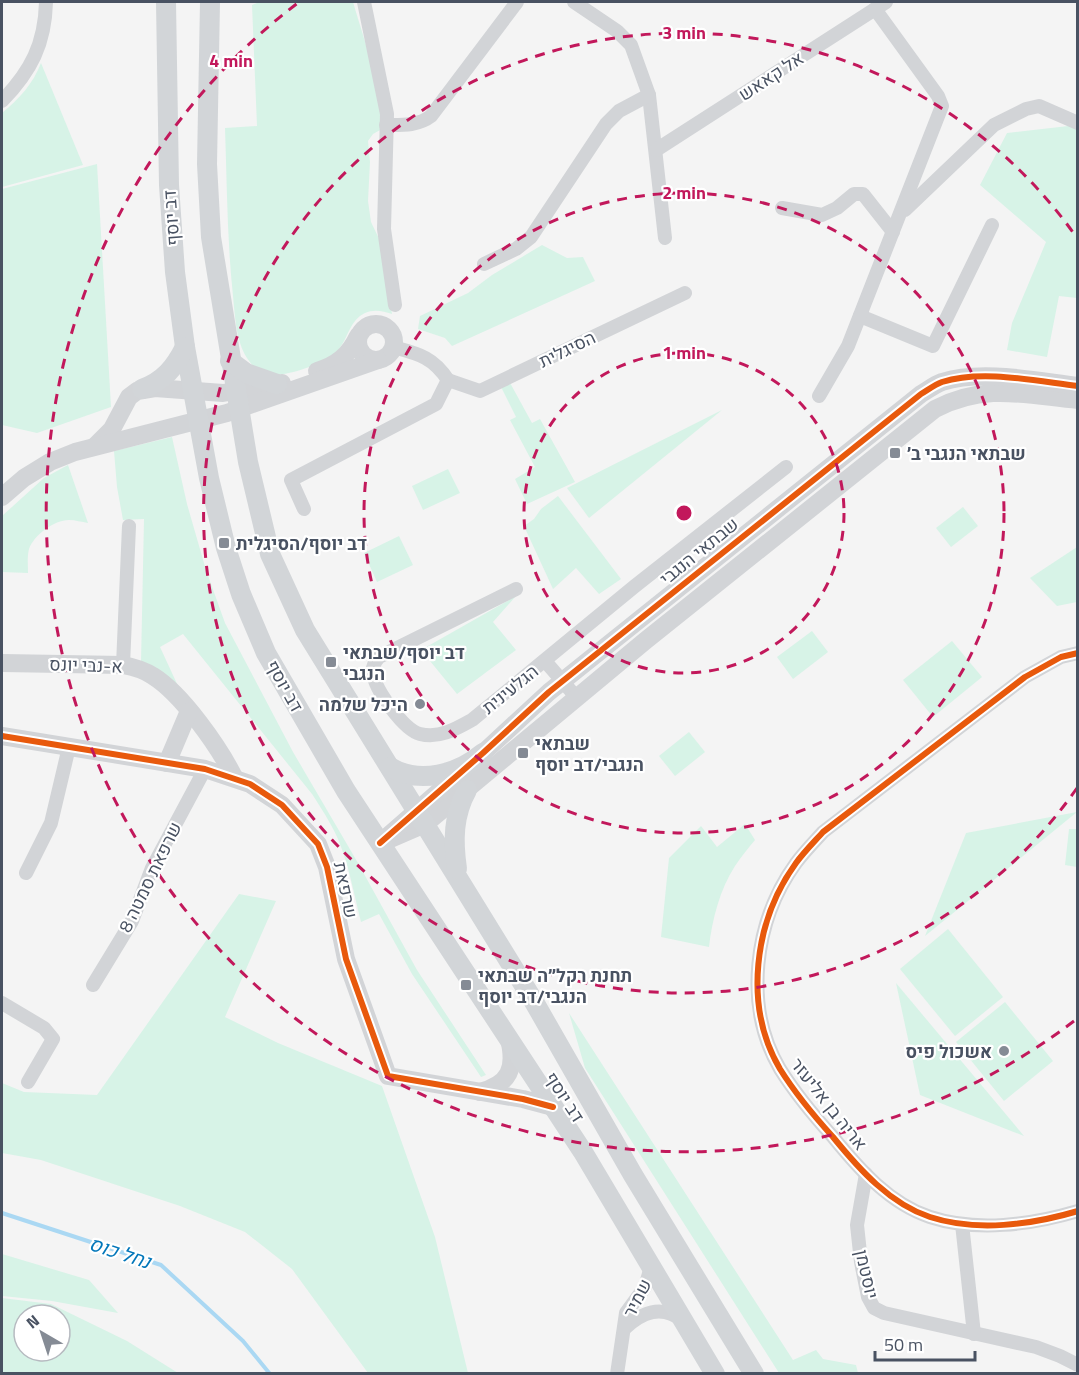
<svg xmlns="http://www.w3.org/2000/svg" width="1079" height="1375" font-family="'Titillium Web',Heebo,sans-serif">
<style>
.green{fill:#d7f3e7;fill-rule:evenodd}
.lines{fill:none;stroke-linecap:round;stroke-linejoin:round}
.stream{stroke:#aad8f3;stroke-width:4}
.minor{stroke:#d2d4d7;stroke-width:14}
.tertiary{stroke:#d2d4d7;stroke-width:18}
.secondary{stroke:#d2d5d8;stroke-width:20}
.cycleway-casing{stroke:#fff;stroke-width:10}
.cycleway{stroke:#e8590c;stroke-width:6}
.ring{fill:none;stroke:#c2185b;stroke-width:3;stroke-dasharray:10 8}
.poi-dot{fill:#858b95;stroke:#fff;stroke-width:2}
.labels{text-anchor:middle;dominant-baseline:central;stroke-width:4.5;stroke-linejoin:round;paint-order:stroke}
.street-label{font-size:18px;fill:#495262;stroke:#fff}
.poi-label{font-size:18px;font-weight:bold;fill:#495262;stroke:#fff;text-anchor:start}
.water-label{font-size:20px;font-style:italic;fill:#0377ba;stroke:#fff}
.centre{fill:#c2185b;stroke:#fff;stroke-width:3}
.ring-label{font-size:18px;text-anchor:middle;font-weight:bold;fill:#c2185b;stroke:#fff;stroke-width:4.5;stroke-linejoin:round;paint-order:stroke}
</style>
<rect width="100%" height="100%" fill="#f4f4f4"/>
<g class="green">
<path d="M259,2H353C365,43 381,86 382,129L373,134L368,141L370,162L368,201L371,222L382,245L392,314C383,311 374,309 365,313C350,320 348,338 339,349C331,357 322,362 312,366C290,374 262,383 247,358C236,341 235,316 233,296C227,240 227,184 225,128L257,126L252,5Z"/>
<path d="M41,63L83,165L2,187V113C19,99 33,84 41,63Z"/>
<polygon points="1077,125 1077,298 1059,296 1047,357 1007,350 1012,323 1046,242 980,185 1007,133"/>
<polygon points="97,164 111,407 37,433 2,425 2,189"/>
<polygon points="542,245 567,258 583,257 595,281 452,346 445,338 418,329 420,316 468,293 492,275"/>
<polygon points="509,381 532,423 540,419 575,482 527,504 515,479 535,467 510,420 516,417 501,387"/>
<polygon points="722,410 589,518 567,488"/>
<path d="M172,437L187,504L206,570L225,623L293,752L358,863L417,970L486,1075L481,1077L412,974L379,914L361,922C354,895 349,865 338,839C331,823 321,808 312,794L183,634L160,647L178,686L141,662L144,519L123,520L117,487L114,451Z"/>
<path d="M68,465L88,523C82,522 75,520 69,520C54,520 34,535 29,549C27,557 28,565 28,573L2,572V516L44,478Z"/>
<polygon points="448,469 460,493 423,510 412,486"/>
<polygon points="558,496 621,579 599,594 576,568 553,589 524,526 534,519 541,509"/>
<polygon points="963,507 978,526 951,547 936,528"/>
<polygon points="399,536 413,565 377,582 364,553"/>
<polygon points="1077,547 1077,602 1057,606 1030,578"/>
<polygon points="516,596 493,622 516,650 457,694 421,650"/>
<polygon points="812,631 828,652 793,679 777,657"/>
<polygon points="952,641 982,677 933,717 903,680"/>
<polygon points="689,732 705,752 675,776 659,756"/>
<polygon points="1077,812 925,936 966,833"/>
<path d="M745,824L755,840C748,848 741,857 735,866C720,889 712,920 709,947L661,937L669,858L701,826L717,847Z"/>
<polygon points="1069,829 1077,829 1077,867 1065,865"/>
<polygon points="239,894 276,901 225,1017 278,1043 382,1086 435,1237 468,1373 368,1373 292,1269 245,1232 180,1206 41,1160 2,1153 2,1083 24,1092 97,1095"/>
<polygon points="948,929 1003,997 955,1036 900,969"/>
<polygon points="896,983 1024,1136 920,1095"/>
<polygon points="1005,1002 1053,1061 1004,1101 956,1042"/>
<polygon points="569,1013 793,1360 816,1350 823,1359 856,1365 858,1373 779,1373 585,1068"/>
<polygon points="2,1254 89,1280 118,1313 52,1301 2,1296"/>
<path d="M2,1298L51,1304L127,1341L178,1373H2ZM24,1315H60V1351H24Z"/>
</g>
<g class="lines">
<polyline class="stream" points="2,1213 161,1265 243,1341 270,1374"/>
<g class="minor">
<polyline points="364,2 387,114 384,229 395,305"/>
<polyline points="574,2 617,31 631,45 649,95 665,238"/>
<path d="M2,101C31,71 45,44 46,2"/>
<path d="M386,125C402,125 418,126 431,116L517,2"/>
<polyline points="656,150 886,2"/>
<polyline points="782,208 822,215 837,208 854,194 863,194 893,232"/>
<polyline points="905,210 994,125 1026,109 1039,106 1078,123"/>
<polyline points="484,264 516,249 531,237 606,124 619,111 649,95"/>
<polyline points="860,316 933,346 992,225"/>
<path d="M393,347C419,354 433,357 448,380"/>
<polyline points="819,396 848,346 942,106 938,96 875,9"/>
<polyline points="304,509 291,480 436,404 448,380 480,391 685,293"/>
<path d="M516,589L379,657C375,662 372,666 373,673C375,690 404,730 420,734C439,739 456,729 472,720L635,586L786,467"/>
<path d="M1078,653L1061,657L1025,677L823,832C814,842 804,852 796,863C754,921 743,1006 780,1069C795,1093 814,1116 833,1137C859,1169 890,1204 930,1217C976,1232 1031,1225 1078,1211"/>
<polyline points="545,661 577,698"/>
<polyline points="123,665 129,526"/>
<polyline points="26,873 51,823 69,747"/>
<polyline points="93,985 132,921 152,868 205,769"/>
<polyline points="2,1003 44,1028 53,1039 28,1082"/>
<polyline points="866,1174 857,1225 861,1262 868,1297 874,1308 884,1313 1036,1347 1060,1356 1078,1365"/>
<polyline points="962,1224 974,1334"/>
<path d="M624,1329C642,1312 662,1304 683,1321"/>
<polyline points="617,1374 626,1313 645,1287 651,1267"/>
</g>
<g class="tertiary">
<circle cx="376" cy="342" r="18"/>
<path d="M317,371C337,365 349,355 358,336"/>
<polyline points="95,446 112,429 129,397 137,391 155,388 223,393 282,383"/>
<polyline points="2,497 24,478 50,462 75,452 227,413 378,360"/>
<path d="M2,663L123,665C134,667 144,670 153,676C182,694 219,747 234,777"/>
<polyline points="2,736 205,769 250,784 282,805 318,844 327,867 346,959 388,1076 523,1099 553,1107"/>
<polyline points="167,763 189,711"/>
<path d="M388,840L425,824L645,641L935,409C985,383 1025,395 1078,400"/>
<path d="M380,843L483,753L549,692L921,394C928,390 934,385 942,382C982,369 1036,381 1078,386"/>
<path d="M480,1092C510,1084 516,1068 509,1039"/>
</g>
<g class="secondary">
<polyline points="166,2 169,185 175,272 185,347 209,478 226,548 241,594 266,653 346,791 583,1152 715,1374"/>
<polyline points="210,2 207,164 211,237 248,462 270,554 305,630 533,1000 633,1175 754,1374"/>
<polyline points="230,361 246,373 277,384"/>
<path d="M142,389C164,381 175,367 185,347"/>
<path d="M390,767C420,785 458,774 483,753"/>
<path d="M457,869C453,841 453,815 467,790"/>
</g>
<defs>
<g id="cycleway">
<path d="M1078,653L1061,657L1025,677L823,832C814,842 804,852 796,863C754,921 743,1006 780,1069C795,1093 814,1116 833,1137C859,1169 890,1204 930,1217C976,1232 1031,1225 1078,1211"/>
<polyline points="2,736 205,769 250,784 282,805 318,844 327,867 346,959 388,1076 523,1099 553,1107"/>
<path d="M380,843L483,753L549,692L921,394C928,390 934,385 942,382C982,369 1036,381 1078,386"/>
</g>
</defs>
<use href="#cycleway" class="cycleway-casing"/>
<use href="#cycleway" class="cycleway"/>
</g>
<g class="ring">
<circle cx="684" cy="513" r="160"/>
<circle cx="684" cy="513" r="320"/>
<path d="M1077 788A480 480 0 1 1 1077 238"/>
<path d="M1074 1021A640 640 0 1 1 299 2"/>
</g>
<g class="poi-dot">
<rect x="889" y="447" width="12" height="12" rx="3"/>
<rect x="218" y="537" width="12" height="12" rx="3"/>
<rect x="325" y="656" width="12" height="12" rx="3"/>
<circle cx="420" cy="704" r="6"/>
<rect x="517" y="747" width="12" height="12" rx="3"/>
<rect x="460" y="979" width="12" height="12" rx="3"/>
<circle cx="1004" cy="1051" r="6"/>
</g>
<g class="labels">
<g class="street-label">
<text transform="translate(771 76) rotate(-33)">אל קאאש</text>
<text transform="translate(171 218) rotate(-94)">דב יוסף</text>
<text transform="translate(567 349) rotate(-26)">הסיגלית</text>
<text transform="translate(699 551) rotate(-39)">שבתאי הנגבי</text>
<text transform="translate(86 665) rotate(2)">א-נבי יונס</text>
<text transform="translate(285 686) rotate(61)">דב יוסף</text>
<text transform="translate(510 689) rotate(-39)">הגלעינית</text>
<text transform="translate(150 877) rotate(-64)">שרפאת סמטה 8</text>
<text transform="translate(346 890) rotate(78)">שרפאת</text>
<text transform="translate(565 1097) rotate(57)">דב יוסף</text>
<text transform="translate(829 1104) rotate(52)">אריה בן אליעזר</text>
<text transform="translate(867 1274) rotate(77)">יוסטמן</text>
<text transform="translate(637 1298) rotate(-63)">שמיר</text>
</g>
<g class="poi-label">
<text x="907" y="453">שבתאי הנגבי ב׳</text>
<text x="236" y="543">דב יוסף/הסיגלית</text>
<text x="343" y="652">דב יוסף/שבתאי<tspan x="343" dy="21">הנגבי</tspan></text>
<text x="408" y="704" text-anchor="end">היכל שלמה</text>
<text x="535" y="743">שבתאי<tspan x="535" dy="21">הנגבי/דב יוסף</tspan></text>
<text x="478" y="975">תחנת רקל״ה שבתאי<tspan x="478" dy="21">הנגבי/דב יוסף</tspan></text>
<text x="992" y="1051" text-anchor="end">אשכול פיס</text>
</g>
<g class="water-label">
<text transform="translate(120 1252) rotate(18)">נחל כוס</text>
</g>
</g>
<circle cx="684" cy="513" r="9" class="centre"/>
<g class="ring-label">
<text x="684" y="39">3 min</text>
<text x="231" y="67">4 min</text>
<text x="684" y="199">2 min</text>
<text x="684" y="359">1 min</text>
</g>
<rect width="1079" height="1375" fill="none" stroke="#495262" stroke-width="6"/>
<g transform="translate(42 1333) rotate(321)"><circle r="28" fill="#ffffff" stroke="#b6bac0" stroke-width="1.5"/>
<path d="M0-4.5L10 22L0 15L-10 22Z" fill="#858b95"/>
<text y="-9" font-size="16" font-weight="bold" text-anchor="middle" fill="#495262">N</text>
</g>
<path d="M875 1351v9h100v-9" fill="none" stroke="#495262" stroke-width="3"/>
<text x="884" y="1351" font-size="18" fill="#495262" stroke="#ffffff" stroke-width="4.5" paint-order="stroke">50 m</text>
</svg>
